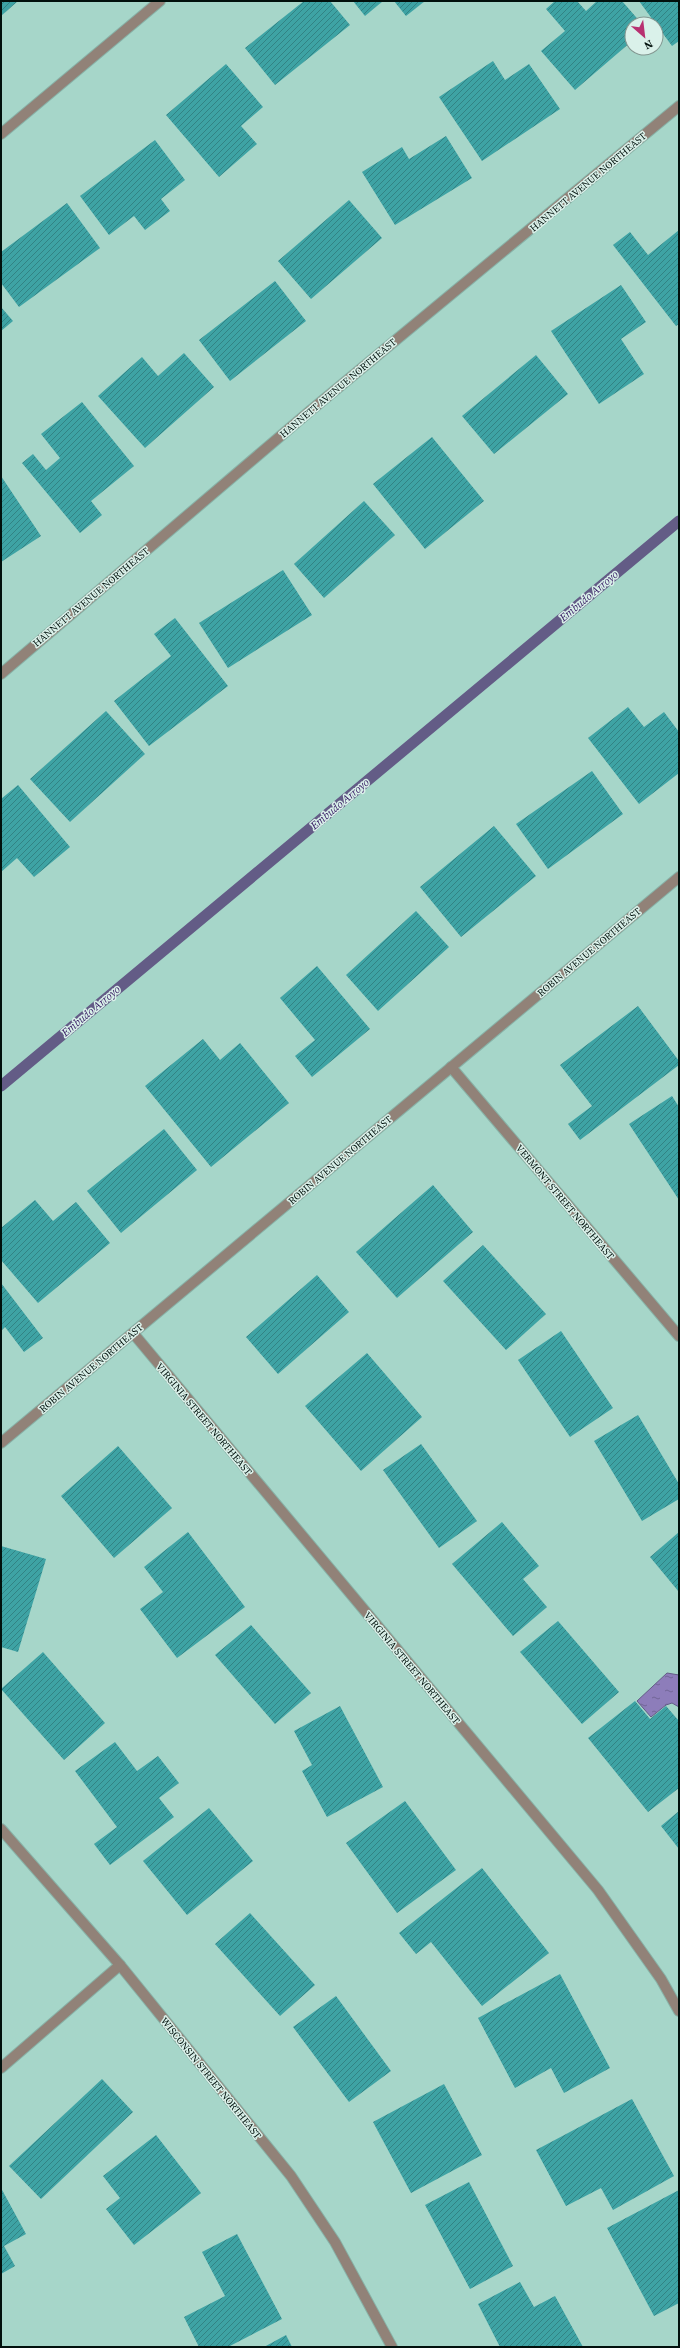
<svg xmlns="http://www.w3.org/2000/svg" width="680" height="2348" font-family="'Source Serif 4',serif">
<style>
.water{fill:url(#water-ripples);stroke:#635c86}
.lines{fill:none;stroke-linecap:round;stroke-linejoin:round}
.stream{stroke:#635c86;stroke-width:11}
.building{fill:url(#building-hatch)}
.minor-casing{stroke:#88b2a7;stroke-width:12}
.minor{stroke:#918278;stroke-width:10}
.labels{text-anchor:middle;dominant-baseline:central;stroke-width:3;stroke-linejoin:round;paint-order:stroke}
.street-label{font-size:10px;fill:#01100c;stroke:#daf1ea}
.water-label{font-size:11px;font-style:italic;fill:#351862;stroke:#daf1ea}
</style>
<defs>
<pattern id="water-ripples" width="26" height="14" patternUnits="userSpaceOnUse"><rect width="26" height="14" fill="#8d7dba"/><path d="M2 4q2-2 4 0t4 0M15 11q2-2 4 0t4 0" fill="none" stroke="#716596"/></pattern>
<pattern id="building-hatch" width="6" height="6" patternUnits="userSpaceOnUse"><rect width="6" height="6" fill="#3ea3a4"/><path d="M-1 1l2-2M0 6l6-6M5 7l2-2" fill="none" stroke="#328384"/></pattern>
</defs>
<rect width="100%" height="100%" fill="#a6d6c9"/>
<polygon class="water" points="667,1673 679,1675 679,1707 672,1703 666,1705 651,1717 637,1701"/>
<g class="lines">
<polyline class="stream" points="1,1086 679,521"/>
</g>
<g class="building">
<polygon points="1,1 18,1 1,16"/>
<polygon points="304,1 330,1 350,25 275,85 245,48"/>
<polygon points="353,1 383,1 365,16"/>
<polygon points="394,1 425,1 406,16"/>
<polygon points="555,1 577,1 586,11 597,1 622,1 642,24 632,24 632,41 575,90 541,51 565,31 546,9"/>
<polygon points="639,1 679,1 679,41 672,46"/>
<polygon points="493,61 505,80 529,64 560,109 482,161 439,97"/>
<polygon points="226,64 263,107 241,126 257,144 219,177 166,115"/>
<polygon points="446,136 472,178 395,225 362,172 402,147 409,159"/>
<polygon points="155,140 185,180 161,199 170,211 145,230 134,216 109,235 80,196"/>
<polygon points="349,200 382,238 311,299 278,261"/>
<polygon points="67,203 100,248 19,307 1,283 1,252"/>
<polygon points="679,230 679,324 676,326 613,245 630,232 648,255"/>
<polygon points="275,281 306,321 230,381 199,340"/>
<polygon points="621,285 646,322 621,339 644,374 599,404 551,331"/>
<polygon points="1,307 13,321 1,331"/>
<polygon points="184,353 214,387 145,448 98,396 142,357 158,376"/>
<polygon points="536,355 568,394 494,454 462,416"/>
<polygon points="82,402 134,466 91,501 102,515 80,533 22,463 33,454 46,470 60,458 41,434"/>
<polygon points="432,437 484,501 425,549 373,484"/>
<polygon points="1,476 41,536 1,562"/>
<polygon points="364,501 395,535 324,598 294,564"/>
<polygon points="283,570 312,615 228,668 199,623"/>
<polygon points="175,618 228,686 149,746 114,701 171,656 154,634"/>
<polygon points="628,707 644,727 664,712 679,732 679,773 639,804 588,738"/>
<polygon points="106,711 145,754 70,822 30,779"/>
<polygon points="592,771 623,814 548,869 516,824"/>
<polygon points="18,785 70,847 34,877 17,858 1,872 1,799"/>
<polygon points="494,826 536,876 461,937 420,887"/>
<polygon points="416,911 449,947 378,1011 346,975"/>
<polygon points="317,966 370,1029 312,1077 295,1056 315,1040 280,998"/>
<polygon points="638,1006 679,1061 679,1065 580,1140 568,1124 592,1106 560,1065"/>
<polygon points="203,1039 220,1060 240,1043 289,1103 211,1167 145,1086"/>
<polygon points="672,1096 679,1107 679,1200 629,1124"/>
<polygon points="164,1129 197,1170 121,1233 87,1191"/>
<polygon points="433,1185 473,1232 397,1298 356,1252"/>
<polygon points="35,1200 53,1221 76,1202 110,1243 38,1303 1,1260 1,1228"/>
<polygon points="483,1245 546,1314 506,1350 443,1281"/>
<polygon points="317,1275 349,1312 278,1374 246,1337"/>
<polygon points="1,1283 43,1338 24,1352 5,1327 1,1331"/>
<polygon points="561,1331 613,1408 570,1437 518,1360"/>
<polygon points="367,1353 422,1417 361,1471 305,1406"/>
<polygon points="638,1415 679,1484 679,1499 642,1521 594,1441"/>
<polygon points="421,1444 477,1521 439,1548 383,1470"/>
<polygon points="118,1446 172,1508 114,1558 61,1496"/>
<polygon points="502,1522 539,1566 523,1579 547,1607 513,1636 452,1564"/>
<polygon points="188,1532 245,1607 177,1658 140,1609 163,1592 144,1567"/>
<polygon points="679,1532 679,1592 650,1557"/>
<polygon points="1,1546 46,1559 18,1652 1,1647"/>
<polygon points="558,1621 619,1692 582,1724 520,1652"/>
<polygon points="251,1625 311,1693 275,1724 215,1655"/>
<polygon points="43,1652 105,1723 64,1760 1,1689"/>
<polygon points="635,1701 650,1719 666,1706 679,1721 679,1788 648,1812 588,1738"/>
<polygon points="340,1706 383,1787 327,1817 302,1771 312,1765 294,1731"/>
<polygon points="115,1742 137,1771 158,1756 179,1783 159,1798 174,1817 110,1865 94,1844 117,1827 75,1771"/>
<polygon points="405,1801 456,1870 397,1913 346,1843"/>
<polygon points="209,1808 253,1861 187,1915 143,1861"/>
<polygon points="679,1811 679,1849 661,1826"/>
<polygon points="482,1868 549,1953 482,2006 431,1942 416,1954 399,1933"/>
<polygon points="250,1913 315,1985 280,2016 215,1944"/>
<polygon points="560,1974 610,2068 564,2093 551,2068 515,2088 478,2018"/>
<polygon points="336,1996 391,2071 349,2102 293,2027"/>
<polygon points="102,2079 133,2112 41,2199 9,2166"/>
<polygon points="444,2084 482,2155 411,2193 373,2122"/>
<polygon points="632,2099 674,2176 613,2210 601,2188 566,2206 536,2150"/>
<polygon points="156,2135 201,2193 134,2245 106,2209 120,2198 103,2176"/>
<polygon points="469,2182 513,2266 470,2289 425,2205"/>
<polygon points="1,2188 26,2234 4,2246 15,2266 1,2274"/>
<polygon points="679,2190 679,2303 654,2316 607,2228"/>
<polygon points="237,2234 282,2319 228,2347 199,2347 184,2317 225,2296 202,2252"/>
<polygon points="520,2282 534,2307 555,2296 583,2347 500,2347 478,2304"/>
<polygon points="286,2335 292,2347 264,2347"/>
</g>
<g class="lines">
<defs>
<g id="minor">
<polyline points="1,134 160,1"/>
<polyline points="1,674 310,411 679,106"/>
<polyline points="451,1067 679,1336"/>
<polyline points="133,1333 598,1890 661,1979 679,2011"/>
<polyline points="1,1443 679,877"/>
<polyline points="1,1829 120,1965 291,2176 335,2242 392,2347"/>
<polyline points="1,2068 120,1965"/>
</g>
</defs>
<use href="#minor" class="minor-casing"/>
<use href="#minor" class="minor"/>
</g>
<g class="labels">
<g class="street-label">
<text transform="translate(588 182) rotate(-40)">HANNETT AVENUE NORTHEAST</text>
<text transform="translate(338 388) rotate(-40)">HANNETT AVENUE NORTHEAST</text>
<text transform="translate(91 597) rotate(-40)">HANNETT AVENUE NORTHEAST</text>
<text transform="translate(589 952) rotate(-40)">ROBIN AVENUE NORTHEAST</text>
<text transform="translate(340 1160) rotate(-40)">ROBIN AVENUE NORTHEAST</text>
<text transform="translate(565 1202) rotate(50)">VERMONT STREET NORTHEAST</text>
<text transform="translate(91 1368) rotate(-40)">ROBIN AVENUE NORTHEAST</text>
<text transform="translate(204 1419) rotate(50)">VIRGINIA STREET NORTHEAST</text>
<text transform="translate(412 1668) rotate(50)">VIRGINIA STREET NORTHEAST</text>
<text transform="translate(211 2078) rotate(51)">WISCONSIN STREET NORTHEAST</text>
</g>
<g class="water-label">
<text transform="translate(589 596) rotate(-40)">Embudo Arroyo</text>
<text transform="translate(340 804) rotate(-40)">Embudo Arroyo</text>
<text transform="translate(91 1011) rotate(-40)">Embudo Arroyo</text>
</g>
</g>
<rect width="680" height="2348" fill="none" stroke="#01100c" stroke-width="4"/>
<g transform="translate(644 36) rotate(152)"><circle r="19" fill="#daf1ea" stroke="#839791"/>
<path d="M0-3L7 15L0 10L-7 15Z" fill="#b83171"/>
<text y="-6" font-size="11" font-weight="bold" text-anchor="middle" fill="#01100c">N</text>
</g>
</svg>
